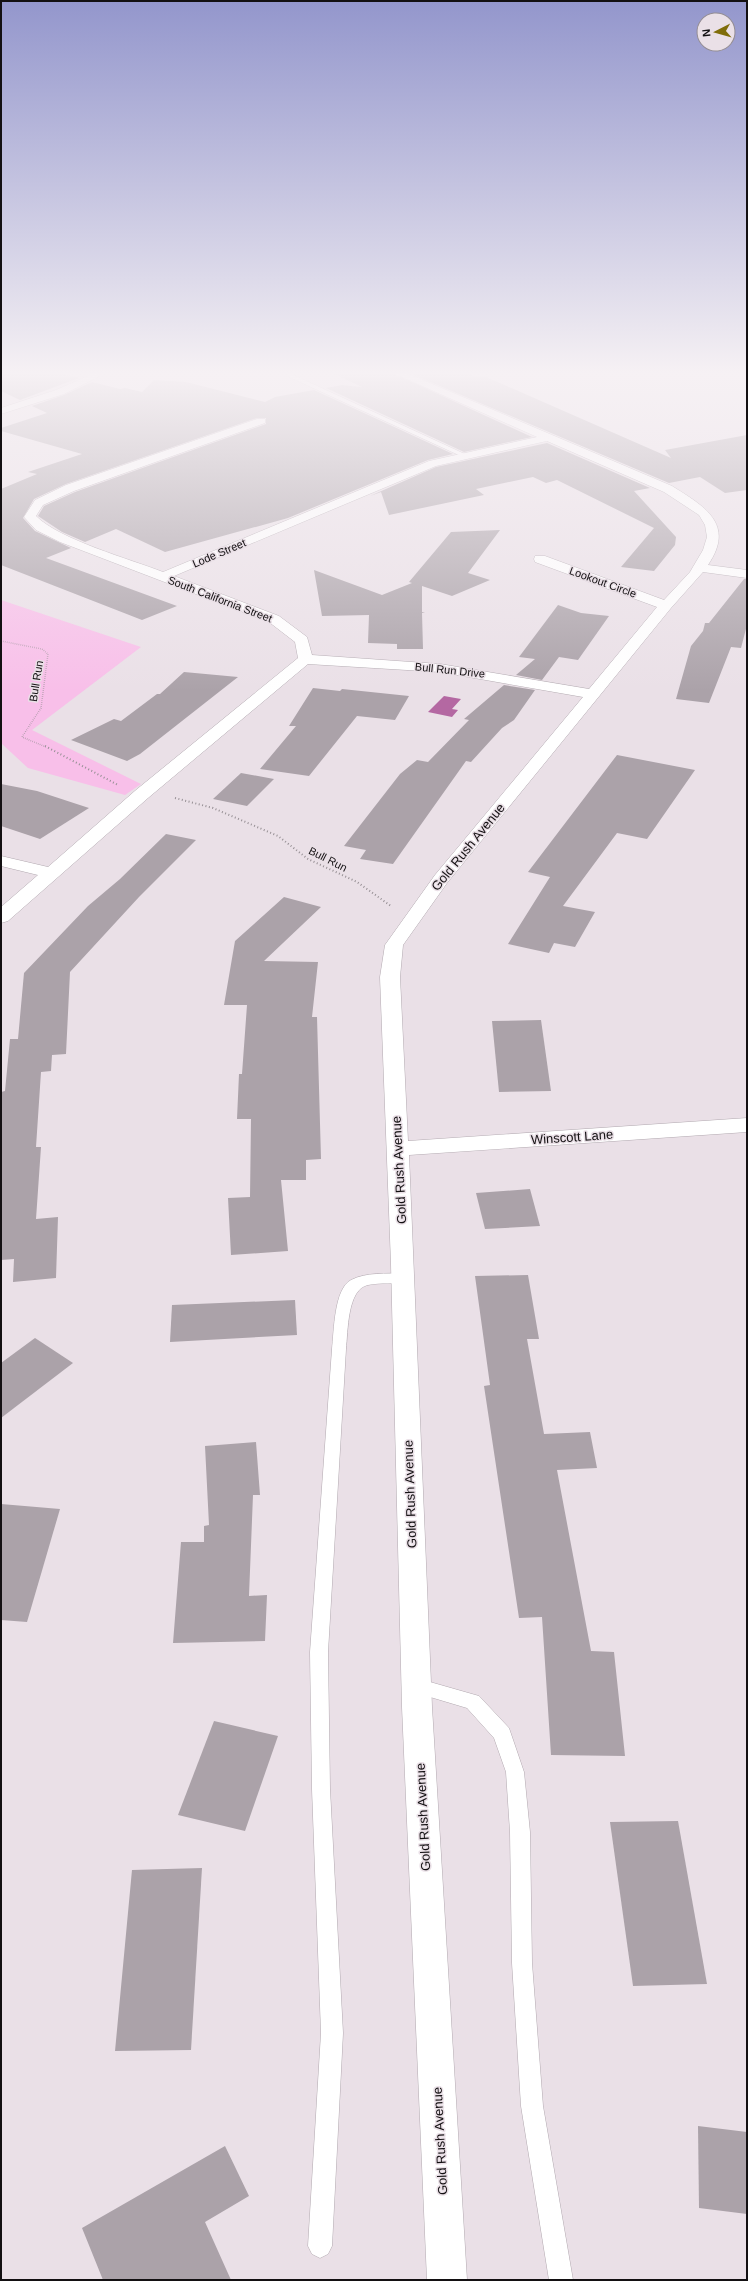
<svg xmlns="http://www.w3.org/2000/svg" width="748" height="2281" font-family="Helvetica,sans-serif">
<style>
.green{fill:#f8bfe9}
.water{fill:#b468a2}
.building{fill:#aba2a9}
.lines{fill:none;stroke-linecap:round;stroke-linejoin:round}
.lane-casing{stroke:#b2a9b0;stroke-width:1}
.street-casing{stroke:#b2a9b0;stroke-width:1}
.path-far1{stroke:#979095;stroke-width:1.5;stroke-dasharray:0.5 1.5;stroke-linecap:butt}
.path{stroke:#979095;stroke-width:2;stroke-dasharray:1 2.5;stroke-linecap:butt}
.lane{fill:#fff;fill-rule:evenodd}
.street{fill:#fff;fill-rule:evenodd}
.labels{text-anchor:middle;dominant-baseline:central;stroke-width:3;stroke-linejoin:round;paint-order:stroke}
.far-street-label{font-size:11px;fill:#131012;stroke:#eae0e7}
.street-label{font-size:13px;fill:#131012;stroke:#eae0e7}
</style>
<rect width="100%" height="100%" fill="#eae0e7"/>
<polygon class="green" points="1,600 141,647 32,730 141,784 125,795 28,768 1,743"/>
<polygon class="water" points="444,696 461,699 452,709 458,710 452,717 428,712"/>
<g class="building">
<polygon points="1,372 56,372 79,378 20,400 1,391"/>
<polygon points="330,372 390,372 532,437 464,452 326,388 342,385 362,387"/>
<polygon points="407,372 466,372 477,377 484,376 671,458 665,450 747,435 747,490 725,493 700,477 669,483"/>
<polygon points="154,380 186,382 265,402 275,397 314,390 453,454 428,460 288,518 165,552 116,529 85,542 62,532 38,516 44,506 75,492 266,424 266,418 257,418 66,484 34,499 23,518 35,531 71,548 46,558 177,606 142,620 1,565 1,489 37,474 28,472 82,454 1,431 1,428 47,413 32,406 64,395 92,382 120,389 125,388 142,392"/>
<polygon points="547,443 650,488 634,491 676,537 675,545 654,571 621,567 654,528 557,480 546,483 533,477 476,489 484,495 389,515 381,492 370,496 436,467"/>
<polygon points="500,530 468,573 490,580 452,596 422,586 422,612 425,613 422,613 423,649 397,649 397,644 368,643 369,615 322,616 314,570 382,595 412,583 409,582 451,532"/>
<polygon points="744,579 747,579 747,625 741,648 731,647 709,703 676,699 691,646 703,631 705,623 709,623"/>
<polygon points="558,605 581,613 609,616 578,660 559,657 542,680 516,675 535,659 519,657"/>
<polygon points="184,672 238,677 140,754 127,761 71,740 114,719 121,721 157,694 160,694"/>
<polygon points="504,685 535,690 514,720 502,728 471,762 466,761 393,864 360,859 366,850 344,846 400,774 417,760 428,762 469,720 464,719"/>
<polygon points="313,688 340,691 342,689 409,696 395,720 357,716 309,776 260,769 296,726 289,726"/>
<polygon points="617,755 695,770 647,839 617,833 563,906 595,912 575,947 554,943 549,953 508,944 550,877 528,872"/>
<polygon points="241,773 274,779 247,806 213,799"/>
<polygon points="1,784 37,791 89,808 40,839 1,826"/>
<polygon points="166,834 196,840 139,897 70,972 66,1054 52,1055 51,1071 41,1072 36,1147 41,1147 36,1219 58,1217 56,1278 13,1282 14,1259 1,1260 1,1092 5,1091 10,1039 18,1039 24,973 88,906 120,879"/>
<polygon points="284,897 321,907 264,961 318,962 312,1017 317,1017 321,1159 306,1160 306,1180 281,1180 288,1251 231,1255 228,1198 250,1197 251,1119 237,1119 239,1074 242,1074 247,1005 224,1005 235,941"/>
<polygon points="541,1020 551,1091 499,1092 492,1021"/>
<polygon points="530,1189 540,1226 485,1229 476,1193"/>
<polygon points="528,1275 539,1339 527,1339 544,1434 590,1432 597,1468 557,1470 591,1651 614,1652 625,1756 551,1755 542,1617 519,1618 484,1386 490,1385 475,1276"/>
<polygon points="295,1300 297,1335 170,1342 172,1305"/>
<polygon points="35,1338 73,1363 1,1418 1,1363"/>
<polygon points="256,1442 260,1495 253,1495 249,1596 267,1595 265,1641 173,1643 181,1542 204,1542 204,1526 209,1525 205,1446"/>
<polygon points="1,1504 60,1509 27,1622 1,1620"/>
<polygon points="214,1721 278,1736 245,1831 178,1815"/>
<polygon points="678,1821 707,1984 633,1986 610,1822"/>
<polygon points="202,1868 191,2050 115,2051 132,1870"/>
<polygon points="698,2126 747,2132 747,2214 699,2208"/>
<polygon points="225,2146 249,2196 205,2222 231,2280 103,2280 82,2228"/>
</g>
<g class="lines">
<defs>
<g id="lane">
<polygon points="289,373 467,455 468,456 463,457 287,376"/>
<path d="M403,1273L408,1275L410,1278L408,1281C395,1285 381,1282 368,1285C347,1289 348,1332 346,1349L328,1652L330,1789L343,2033L332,2246L328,2254L320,2258L312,2254L308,2246L321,2033L312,1789L310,1652L332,1349C334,1331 334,1289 351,1280C366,1272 387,1274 403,1273Z"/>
<polygon points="416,1678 479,1696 509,1728 524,1772 530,1832 532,1963 543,2106 573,2280 549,2280 521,2106 512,1963 510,1832 506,1772 494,1738 467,1708 410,1691 407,1686 410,1681"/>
</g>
<g id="street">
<polygon points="88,372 98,372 98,377 64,394 1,414 1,408 56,390 88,376"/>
<path d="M391,372H404L672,486C704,506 736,524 708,565L747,570V578L703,572L671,608L447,883L403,945L400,977L408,1141L747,1118V1132L409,1155L432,1707L467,2280H427L402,1707L391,1264L380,977L385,945L435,875L583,697L440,672L308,664L148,798L8,921L1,923V907L38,875L1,866V856L48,867L136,790L298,658L295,642L269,622L60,542L36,530L24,517L35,500L66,485L257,419H265V423L74,491L43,505L36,516C60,540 130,559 163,572L429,461L537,437ZM547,441L664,492L699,515L705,525L707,537L703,550L690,572L664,600L545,556H535L534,559L535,562L657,607L589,689L440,664L312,655L307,637L279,616L174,576L436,466Z"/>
</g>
</defs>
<use href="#lane" class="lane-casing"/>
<use href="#street" class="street-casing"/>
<polyline class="path-far1" points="1,641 42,649 48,654 41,708 22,737 46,747"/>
<g class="path">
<polyline points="45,746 118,785"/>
<polyline points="175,798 213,808 278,836 308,859 357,882 391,906"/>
</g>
<use href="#lane" class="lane"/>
<use href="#street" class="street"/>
</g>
<linearGradient id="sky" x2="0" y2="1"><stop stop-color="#9396cc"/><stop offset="0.54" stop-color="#f6f1f4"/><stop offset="1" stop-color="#f6f1f4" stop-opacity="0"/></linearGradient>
<rect width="748" height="691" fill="url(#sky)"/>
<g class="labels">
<g class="far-street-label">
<text transform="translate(219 553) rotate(-23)">Lode Street</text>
<text transform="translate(603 582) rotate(20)">Lookout Circle</text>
<text transform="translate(220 599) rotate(21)">South California Street</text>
<text transform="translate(450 670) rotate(6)">Bull Run Drive</text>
<text transform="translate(36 681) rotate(-81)">Bull Run</text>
<text transform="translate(328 859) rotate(27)">Bull Run</text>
</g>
<g class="street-label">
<text transform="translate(468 847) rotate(-51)">Gold Rush Avenue</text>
<text transform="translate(572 1137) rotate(-4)">Winscott Lane</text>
<text transform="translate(399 1170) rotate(-93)">Gold Rush Avenue</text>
<text transform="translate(410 1494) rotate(-92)">Gold Rush Avenue</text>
<text transform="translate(423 1817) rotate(-93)">Gold Rush Avenue</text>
<text transform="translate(440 2141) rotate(-93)">Gold Rush Avenue</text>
</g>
</g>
<rect width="748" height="2281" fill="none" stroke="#131012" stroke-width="4"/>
<g transform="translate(716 32) rotate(264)"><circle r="19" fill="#eae0e7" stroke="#948d92"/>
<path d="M0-3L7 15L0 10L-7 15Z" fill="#806d0a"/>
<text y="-6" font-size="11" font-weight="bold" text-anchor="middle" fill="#131012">N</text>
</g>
</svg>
